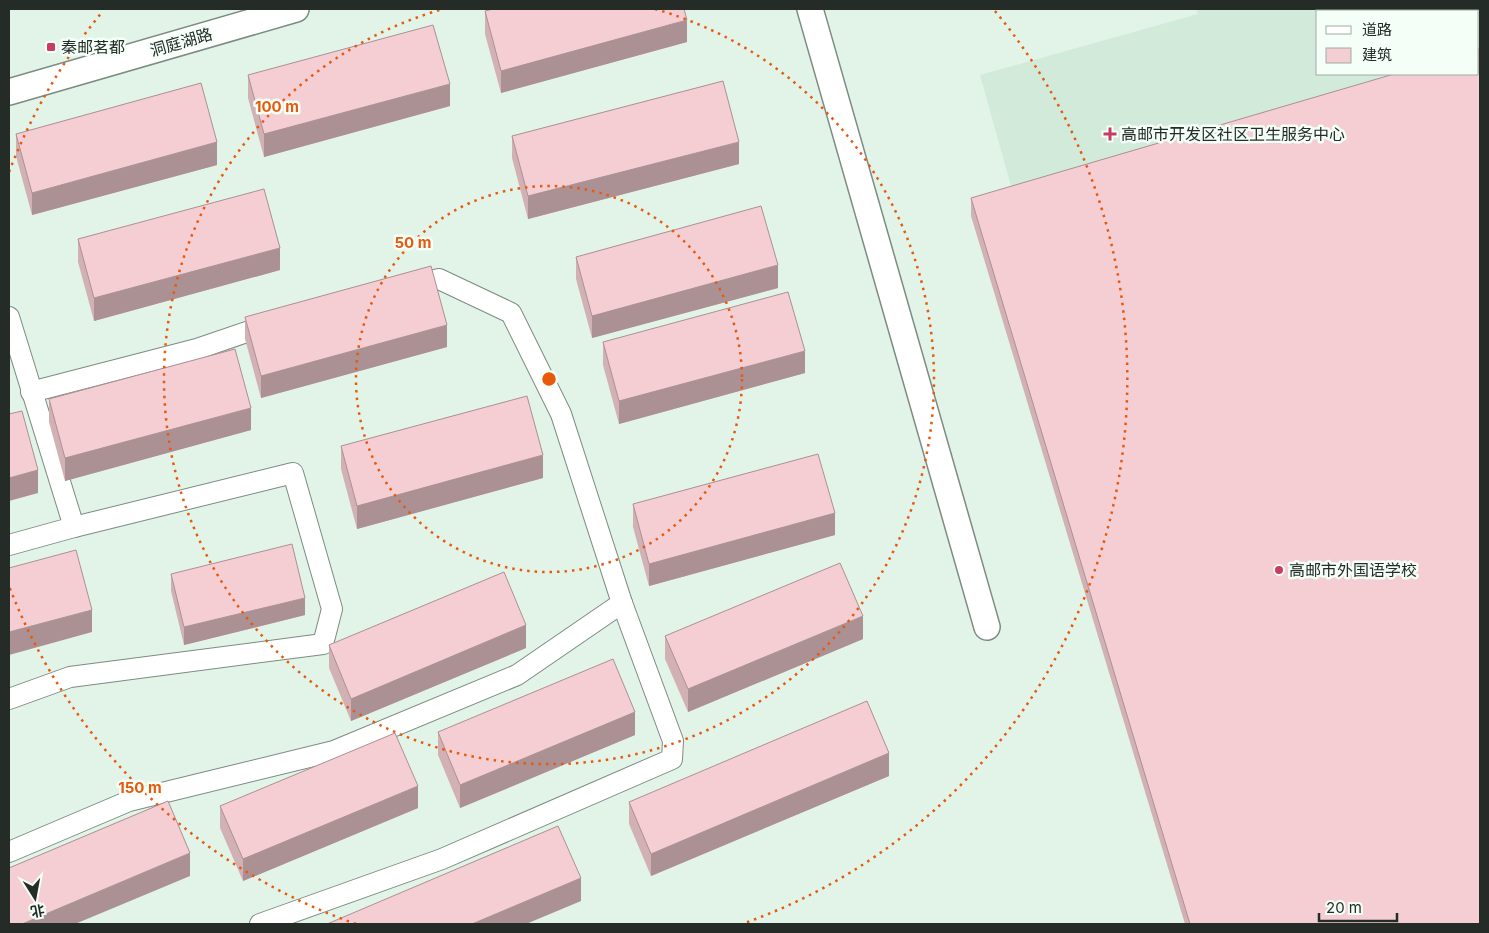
<svg xmlns="http://www.w3.org/2000/svg" width="1489" height="933" font-family="Inter,'Noto Sans SC',sans-serif">
<style>
.built{fill:#d1eada}
.lines{fill:none;stroke-linecap:round;stroke-linejoin:round}
.minor-casing{stroke:#7c8c82;stroke-width:22}
.tertiary-casing{stroke:#7c8c82;stroke-width:28}
.minor{stroke:#fff;stroke-width:20}
.tertiary{stroke:#fff;stroke-width:25}
.wall{fill:#d2b1b5}
.shaded-wall{fill:#ab9094}
.building{fill:#f4ced3;stroke:#ab9094}
.ring{fill:none;stroke:#e8590c;stroke-width:2.5;stroke-dasharray:2.5 5}
.poi-dot{fill:#ca3b64;stroke:#f4fff8;stroke-width:2}
.labels{text-anchor:middle;dominant-baseline:central;stroke-width:5;stroke-linejoin:round;paint-order:stroke}
.street-label{font-size:16px;fill:#252c27;stroke:#f4fff8}
.poi-label{font-size:16px;fill:#252c27;stroke:#f4fff8;text-anchor:start}
.centre{fill:#e8590c;stroke:#f4fff8;stroke-width:2.5}
.ring-label{font-size:15px;text-anchor:middle;font-weight:bold;fill:#e8590c;stroke:#f4fff8;stroke-width:5;stroke-linejoin:round;paint-order:stroke}
</style>
<rect width="100%" height="100%" fill="#e2f3e8"/>
<polygon class="built" points="1196,9 1480,9 1480,62 1478,63 1478,11 1318,11 1318,74 1439,74 1013,193 980,75 1198,14"/>
<g class="lines">
<defs>
<g id="minor">
<polyline points="9,317 74,527 9,545"/>
<polyline points="31,392 197,349 270,324"/>
<polyline points="9,699 70,677 323,644 332,609 293,473 74,527"/>
<polyline points="9,852 129,801 334,751 517,675 622,603 561,414 511,313 439,279 408,286"/>
<polyline points="260,924 442,859 672,759 673,741 622,603"/>
</g>
<g id="tertiary">
<polyline points="810,9 987,627"/>
<polyline points="9,92 296,9"/>
</g>
</defs>
<use href="#minor" class="minor-casing"/>
<use href="#tertiary" class="tertiary-casing"/>
<use href="#minor" class="minor"/>
<use href="#tertiary" class="tertiary"/>
</g>
<g class="wall">
<polygon points="485,11 687,42 501,93 485,34"/>
<polygon points="248,75 450,106 264,157 248,98"/>
<polygon points="16,134 217,165 32,215 16,156"/>
<polygon points="512,136 739,164 528,219 512,158"/>
<polygon points="971,198 1480,924 1185,924 971,216"/>
<polygon points="78,239 280,270 94,321 78,262"/>
<polygon points="576,257 778,288 592,338 576,279"/>
<polygon points="245,317 447,347 261,398 245,339"/>
<polygon points="603,342 805,373 619,424 603,365"/>
<polygon points="49,399 251,430 65,481 49,422"/>
<polygon points="341,446 543,478 357,529 341,469"/>
<polygon points="633,504 835,535 649,586 633,527"/>
<polygon points="171,574 305,615 184,645 171,591"/>
<polygon points="665,636 863,639 688,712 665,659"/>
<polygon points="329,645 526,648 351,721 329,668"/>
<polygon points="438,732 635,735 460,808 438,755"/>
<polygon points="889,776 651,876 629,824 629,802"/>
<polygon points="220,806 418,808 243,881 220,828"/>
</g>
<g class="shaded-wall">
<polygon points="687,20 687,42 501,93 501,71"/>
<polygon points="450,84 450,106 264,157 264,134"/>
<polygon points="217,142 217,165 32,215 32,193"/>
<polygon points="739,142 739,164 528,219 528,196"/>
<polygon points="280,248 280,270 94,321 94,298"/>
<polygon points="778,265 778,288 592,338 592,316"/>
<polygon points="447,325 447,347 261,398 261,376"/>
<polygon points="805,351 805,373 619,424 619,401"/>
<polygon points="251,408 251,430 65,481 65,458"/>
<polygon points="543,455 543,478 357,529 357,506"/>
<polygon points="38,470 38,493 9,501 9,478"/>
<polygon points="835,513 835,535 649,586 649,564"/>
<polygon points="305,598 305,615 184,645 184,627"/>
<polygon points="92,610 92,632 9,655 9,632"/>
<polygon points="863,616 863,639 688,712 688,689"/>
<polygon points="526,625 526,648 351,721 351,699"/>
<polygon points="635,712 635,735 460,808 460,785"/>
<polygon points="889,753 889,776 651,876 651,854"/>
<polygon points="418,786 418,808 243,881 243,859"/>
<polygon points="190,853 190,876 75,924 22,924"/>
<polygon points="581,878 581,901 526,924 472,924"/>
</g>
<g class="building">
<polygon points="493,9 684,9 687,20 501,71 485,11"/>
<polygon points="433,25 450,84 264,134 248,75"/>
<polygon points="1480,48 1480,924 1190,924 971,198 1394,74 1478,74 1478,49"/>
<polygon points="723,81 739,142 528,196 512,136"/>
<polygon points="201,83 217,142 32,193 16,134"/>
<polygon points="264,189 280,248 94,298 78,239"/>
<polygon points="761,206 778,265 592,316 576,257"/>
<polygon points="431,266 447,325 261,376 245,317"/>
<polygon points="788,292 805,351 619,401 603,342"/>
<polygon points="235,349 251,408 65,458 49,399"/>
<polygon points="527,396 543,455 357,506 341,446"/>
<polygon points="22,411 38,470 9,478 9,414"/>
<polygon points="818,454 835,513 649,564 633,504"/>
<polygon points="292,544 305,598 184,627 171,574"/>
<polygon points="76,550 92,610 9,632 9,568"/>
<polygon points="840,563 863,616 688,689 665,636"/>
<polygon points="504,572 526,625 351,699 329,645"/>
<polygon points="613,659 635,712 460,785 438,732"/>
<polygon points="867,701 889,753 651,854 629,802"/>
<polygon points="395,733 418,786 243,859 220,806"/>
<polygon points="168,801 190,853 22,924 9,924 9,868"/>
<polygon points="558,826 581,878 472,924 327,924"/>
</g>
<g class="ring">
<circle cx="549" cy="379" r="193"/>
<path d="M655 9A385 385 0 1 1 443 9"/>
<path d="M356 924A578 578 0 0 1 9 586M9 172A578 578 0 0 1 103 11M995 11A578 578 0 0 1 742 924"/>
</g>
<g class="poi-dot">
<rect x="46" y="42" width="10" height="10" rx="2.5"/>
<path d="M1107.5 126.5h5v5h5v5h-5v5h-5v-5h-5v-5h5z"/>
<circle cx="1279" cy="570" r="5"/>
</g>
<g class="labels">
<g class="street-label">
<text transform="translate(181 42) rotate(-16)">洞庭湖路</text>
</g>
<g class="poi-label">
<text x="61" y="47">秦邮茗都</text>
<text x="1121" y="134">高邮市开发区社区卫生服务中心</text>
<text x="1289" y="570">高邮市外国语学校</text>
</g>
</g>
<circle cx="549" cy="379" r="8" class="centre"/>
<g class="ring-label">
<text x="277" y="112">100 m</text>
<text x="413" y="248">50 m</text>
<text x="140" y="793">150 m</text>
</g>
<rect width="1489" height="933" fill="none" stroke="#252c27" stroke-width="20"/>
<rect x="1316" y="10" width="162" height="65" fill="#f4fff8" stroke="#a1aba4"/>
<rect x="1326" y="26" width="25" height="8" fill="#ffffff" stroke="#a1aba4"/>
<text x="1362" y="35" font-size="15" fill="#252c27">道路</text>
<rect x="1326" y="48" width="25" height="15" fill="#f4ced3" stroke="#a1aba4"/>
<text x="1362" y="60" font-size="15" fill="#252c27">建筑</text>
<g transform="translate(35 898) rotate(169)" stroke="#f4fff8" stroke-width="4" paint-order="stroke">
<path d="M0-4L9 19L0 12L-9 19Z" fill="#252c27"/>
<text y="-8" font-size="14" font-weight="bold" text-anchor="middle" fill="#252c27">北</text>
</g>
<path d="M1319 913v8h78v-8" fill="none" stroke="#252c27" stroke-width="2.5"/>
<text x="1326" y="913" font-size="15" fill="#252c27" stroke="#f4fff8" stroke-width="4" paint-order="stroke">20 m</text>
</svg>
